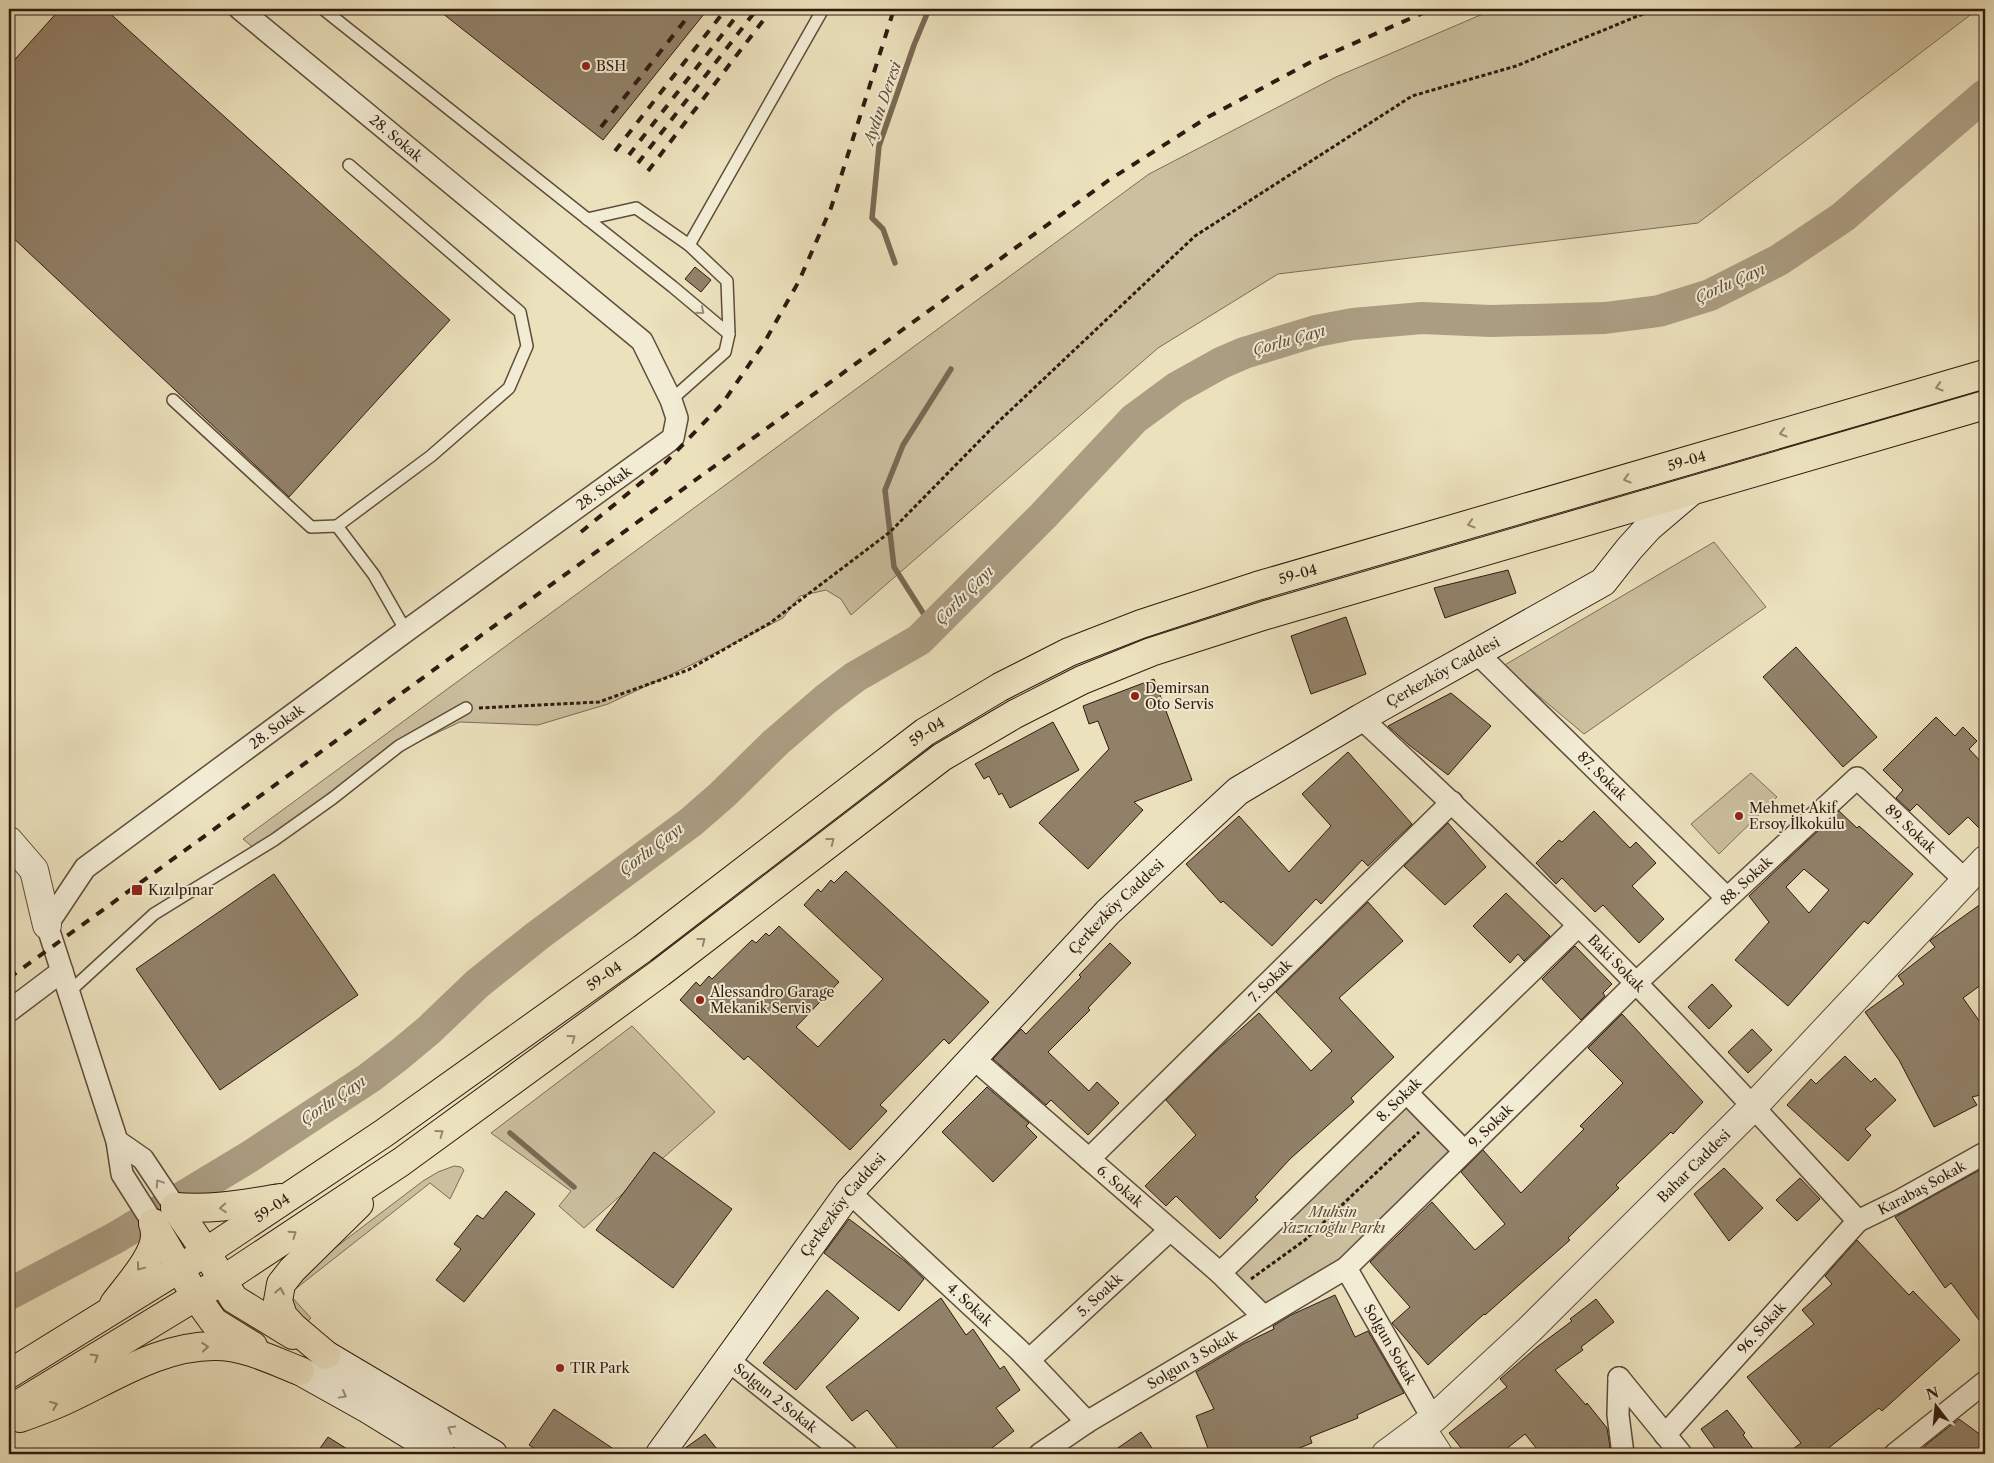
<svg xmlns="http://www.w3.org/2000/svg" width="1994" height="1463" font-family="'Libre Caslon Text',serif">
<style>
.green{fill:#cbbf9f;stroke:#7e6c57}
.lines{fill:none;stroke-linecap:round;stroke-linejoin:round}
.stream{stroke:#7a6954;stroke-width:5.5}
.river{stroke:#ab9d82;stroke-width:32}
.building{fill:#918169;stroke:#301a0f;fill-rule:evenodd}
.service-casing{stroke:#5f4c3a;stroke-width:14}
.minor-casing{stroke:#5f4c3a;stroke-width:24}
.tertiary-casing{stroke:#5f4c3a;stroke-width:30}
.secondary-casing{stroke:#301a0f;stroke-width:30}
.primary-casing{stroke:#301a0f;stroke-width:30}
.path{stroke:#301a0f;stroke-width:3;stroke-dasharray:4 2.5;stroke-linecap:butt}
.service{stroke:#f2ecd4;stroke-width:11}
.minor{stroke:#f2ecd4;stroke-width:21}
.tertiary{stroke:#f2ecd4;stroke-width:28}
.secondary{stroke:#f2ecd4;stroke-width:28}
.primary{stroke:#ebe1bd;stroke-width:28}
.rail{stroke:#301a0f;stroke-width:4;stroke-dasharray:9 9;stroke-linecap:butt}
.oneway{stroke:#9b8e7b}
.oneway2{stroke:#97876f}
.poi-dot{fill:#8f2418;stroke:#f2ecd4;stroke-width:2}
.labels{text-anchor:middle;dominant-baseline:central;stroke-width:4;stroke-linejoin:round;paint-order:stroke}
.poi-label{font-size:14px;fill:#301a0f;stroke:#f2ecd4;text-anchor:start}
.street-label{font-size:14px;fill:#301a0f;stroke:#f2ecd4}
.park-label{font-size:14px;font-style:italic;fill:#5e4c3a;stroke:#f2ecd4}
.water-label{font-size:15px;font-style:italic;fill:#614e3d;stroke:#f2ecd4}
</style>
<rect width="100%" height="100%" fill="#ebe1bd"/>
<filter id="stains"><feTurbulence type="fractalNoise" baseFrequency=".004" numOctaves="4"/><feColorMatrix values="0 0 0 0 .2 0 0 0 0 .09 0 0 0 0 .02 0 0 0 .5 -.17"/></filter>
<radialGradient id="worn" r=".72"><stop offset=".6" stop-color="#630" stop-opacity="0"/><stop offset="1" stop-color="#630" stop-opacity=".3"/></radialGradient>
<g class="green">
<polygon points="1500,9 1978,9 1698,223 1278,274 1158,348 851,615 841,599 826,590 800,596 783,618 693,664 608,704 538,725 460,722 405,748 261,854 243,839 1149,174 1336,77 1478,16"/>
<polygon points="1714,542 1766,607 1584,734 1503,666"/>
<polygon points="1751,773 1777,797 1719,854 1691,824"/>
<polygon points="632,1026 715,1112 584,1228 559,1206 571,1191 491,1133"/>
<polygon points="1406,1099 1456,1150 1341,1264 1264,1311 1226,1272"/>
<polygon points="454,1166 461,1167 464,1170 450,1199 430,1183 289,1294 311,1318 300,1329 282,1288 423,1181 438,1172"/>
</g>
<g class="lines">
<g class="stream">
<polyline points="895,263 883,229 872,218 879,146 914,45 929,9"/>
<polyline points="932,627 894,567 885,490 903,445 951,369"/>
<polyline points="510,1133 574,1187"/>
</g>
<polyline class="river" points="9,1294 115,1238 249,1157 369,1078 399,1055 429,1030 477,984 537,936 691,822 722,795 775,743 826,699 855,677 919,640 1043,516 1134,419 1176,388 1221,363 1244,353 1316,331 1353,324 1422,318 1491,321 1605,318 1659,311 1710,295 1779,260 1843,217 1985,95"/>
</g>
<g class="building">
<polygon points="60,9 105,9 450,320 289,497 9,234 9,66"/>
<polygon points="437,9 708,9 603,140"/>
<polygon points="695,267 711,280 701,292 685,279"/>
<polygon points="1508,570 1516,593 1445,618 1434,588"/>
<polygon points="1346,617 1366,674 1311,694 1291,636"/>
<polygon points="1796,647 1877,737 1843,767 1763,677"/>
<polygon points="1154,679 1192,780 1134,802 1143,810 1088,869 1039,823 1109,749 1098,721 1089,724 1083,706"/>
<polygon points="1451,693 1491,726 1448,775 1409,745 1388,726"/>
<polygon points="1936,717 1955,736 1963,727 1977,741 1969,749 1985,766 1985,834 1968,817 1949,835 1917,804 1910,811 1896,798 1903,790 1883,770"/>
<polygon points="1053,722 1079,770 1010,808 1002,793 999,795 989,776 984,779 975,764"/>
<polygon points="1348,752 1412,824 1368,866 1362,860 1321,904 1316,899 1272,946 1223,901 1221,903 1186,864 1239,816 1289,872 1331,826 1302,794"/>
<polygon points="1594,811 1630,848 1636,842 1656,863 1632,886 1664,919 1639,943 1603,905 1595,912 1562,878 1556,884 1536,863 1559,840 1562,842"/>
<path d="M1839,811L1857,828L1859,826L1913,874L1868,924L1864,921L1788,1006L1735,960L1769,922L1749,896ZM1804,869L1829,890L1809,913L1786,887Z"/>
<polygon points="1448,823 1486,867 1445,905 1404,866"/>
<polygon points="846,871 989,1002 949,1044 944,1039 880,1105 887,1111 850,1150 748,1056 744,1060 680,1000 696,982 700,986 709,976 712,979 752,940 756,943 766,933 769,936 779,926 839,982 796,1027 818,1047 883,979 804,905 818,889 821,892 831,880 834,883"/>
<polygon points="274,874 358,995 220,1090 136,969"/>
<polygon points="1506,893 1550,936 1524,961 1518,954 1510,963 1473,926"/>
<polygon points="1985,901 1985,982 1963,998 1980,1022 1985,1021 1985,1094 1972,1097 1977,1105 1934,1127 1899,1060 1865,1012 1904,984 1898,976 1935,947 1930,941 1932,939"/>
<polygon points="1368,902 1403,941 1339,998 1394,1057 1351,1098 1354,1102 1290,1159 1255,1197 1258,1200 1220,1239 1176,1196 1166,1206 1145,1186 1196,1135 1166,1100 1216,1051 1259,1013 1311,1071 1332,1051 1276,992"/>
<polygon points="1110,943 1131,963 1088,1008 1090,1010 1048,1052 1089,1091 1097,1082 1119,1103 1088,1135 1051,1100 1046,1105 993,1059 1021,1029 1026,1034 1081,977 1079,975"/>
<polygon points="1575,946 1612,984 1603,993 1605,996 1581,1020 1542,979"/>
<polygon points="1712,984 1732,1006 1709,1029 1688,1007"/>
<polygon points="1622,1014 1703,1102 1673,1134 1671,1132 1616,1185 1619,1188 1568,1238 1570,1240 1485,1315 1484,1314 1428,1365 1392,1323 1410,1307 1370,1262 1432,1202 1475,1250 1505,1224 1461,1172 1483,1150 1521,1193 1584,1129 1580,1126 1623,1083 1588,1048"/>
<polygon points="1752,1029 1772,1050 1748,1073 1728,1052"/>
<polygon points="1845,1056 1871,1082 1875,1078 1896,1100 1865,1129 1871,1135 1848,1161 1787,1105 1811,1079 1816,1084"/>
<polygon points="987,1087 1029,1123 1026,1126 1037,1137 993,1182 942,1132"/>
<polygon points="654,1152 732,1209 673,1288 596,1230"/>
<polygon points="1985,1167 1985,1328 1951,1283 1945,1288 1895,1217"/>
<polygon points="1724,1168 1763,1208 1729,1241 1694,1194"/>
<polygon points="1800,1178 1820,1199 1797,1221 1776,1200"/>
<polygon points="506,1191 535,1214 464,1302 436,1280 461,1249 454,1244 477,1215 483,1219"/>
<polygon points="849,1219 906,1262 924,1279 899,1311 824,1253"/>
<polygon points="1857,1240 1909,1295 1913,1291 1960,1340 1882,1411 1879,1408 1821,1454 1786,1454 1801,1443 1747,1377 1814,1324 1802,1310 1832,1284 1825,1276"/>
<polygon points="827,1290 859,1318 796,1390 763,1363"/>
<polygon points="1335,1295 1355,1337 1368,1331 1404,1393 1357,1415 1358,1418 1310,1437 1312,1443 1284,1454 1210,1454 1196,1416 1214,1409 1196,1372 1243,1344 1274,1329 1273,1326 1291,1315"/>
<polygon points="941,1298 966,1335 973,1329 1000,1369 1004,1366 1020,1390 996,1408 1014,1431 984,1454 902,1454 867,1410 852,1421 826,1387"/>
<polygon points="1596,1299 1614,1322 1581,1347 1583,1350 1555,1370 1586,1405 1587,1403 1607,1428 1610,1447 1601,1454 1541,1454 1525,1434 1500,1454 1466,1454 1449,1433 1507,1387 1500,1379 1537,1347 1572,1321 1570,1319"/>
<polygon points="554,1409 621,1454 543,1454 529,1445"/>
<polygon points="1727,1410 1745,1433 1743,1435 1757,1454 1719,1454 1701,1429"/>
<polygon points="1959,1419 1985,1438 1985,1448 1980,1454 1918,1454 1927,1444"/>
<polygon points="1141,1432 1156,1454 1109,1454"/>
<polygon points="705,1434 721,1454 679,1454 681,1451"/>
<polygon points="328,1437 355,1454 316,1454"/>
</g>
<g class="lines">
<defs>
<g id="service">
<polyline points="323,9 673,287 729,334"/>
<polyline points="587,219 636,208 689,245 727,281 729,334 725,352 671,400"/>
<polyline points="689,245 823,9"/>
<polyline points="173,400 311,527 337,526 374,575 406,631"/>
<polyline points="337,526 431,456 509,388 527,346 520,312 349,165"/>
<polyline points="69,992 154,914 274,840 333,798 399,746 466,708"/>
</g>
<g id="minor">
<path id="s1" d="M1478,654L1727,898"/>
<path id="s2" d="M1361,718C1454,805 1547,892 1636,983C1712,1061 1785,1141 1858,1221"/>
<polyline points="9,1011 62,971"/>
<path id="s3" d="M973,1058L1220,1273L1264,1317"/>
<polyline points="1407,1093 1464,1151"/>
<polyline points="117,1141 143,1159 175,1207"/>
<path id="s4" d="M1089,1159L1452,802"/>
<path id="s5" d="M849,1192L1019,1350L1087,1422"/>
<path id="s6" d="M153,1223L122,1174L117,1141L47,925L85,868L406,631L673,438L677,418L671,400L642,341L240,9"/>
<path id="s7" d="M1346,1268L1433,1419"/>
<path id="s8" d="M1220,1273L1578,926"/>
<path id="s9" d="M728,1360L846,1454"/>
<path id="s10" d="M1029,1360L1170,1230"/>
<polyline points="1619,1378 1681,1454"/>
<polyline points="1619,1378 1618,1415 1623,1454"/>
<path id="s11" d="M1665,1435L1858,1221L1901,1200L1985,1153"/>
<path id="s12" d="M1040,1454L1087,1422L1346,1268L1636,983L1857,778L1965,880"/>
<polyline points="1895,1454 1985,1382"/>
</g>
<g id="tertiary">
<polyline points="9,841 34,870 47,925"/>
<polyline points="1421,1428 1438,1454"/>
<path id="s13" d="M1386,1454L1433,1419L1529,1330L1753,1107L1985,860"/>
</g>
<g id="secondary">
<polyline points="326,1355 493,1454"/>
<polyline points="300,1371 368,1409 441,1454"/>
<path id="s14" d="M660,1454L849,1192L1108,912L1185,840L1238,791L1361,718L1603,582L1629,549L1649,527L1689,493"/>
</g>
<g id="primary">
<polyline points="175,1207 206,1252 234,1299 293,1335"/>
<path d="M175,1207C214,1210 243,1204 280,1198"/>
<polyline points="153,1223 196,1297 214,1322 253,1346"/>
<path d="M114,1304C127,1286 155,1257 155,1235C155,1231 154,1226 153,1223"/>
<polyline points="326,1355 293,1327 283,1316 278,1301 281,1284 292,1270 359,1204"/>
<path id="s15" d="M9,1374L206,1252L384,1133L642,949L925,732L1000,687L1069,652L1141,624L1257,586L1985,374"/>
<polyline points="9,1410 223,1280 401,1162 660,973 942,757 1015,714 1082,680 1151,652 1266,615 1985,405"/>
<path d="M20,1418C33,1413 46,1409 59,1403C109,1381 159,1345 216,1346C245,1346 274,1361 300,1371"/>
</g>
</defs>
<use href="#service" class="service-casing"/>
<use href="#minor" class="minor-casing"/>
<use href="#tertiary" class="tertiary-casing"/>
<use href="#secondary" class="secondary-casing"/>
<use href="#primary" class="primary-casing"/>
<g class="path">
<polyline points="479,708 599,702 688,670 770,623 890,532 996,424 1195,236 1412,96 1516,66 1655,9"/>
<polyline points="1251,1279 1305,1240 1419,1132"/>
</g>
<use href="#service" class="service"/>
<use href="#minor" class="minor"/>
<use href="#tertiary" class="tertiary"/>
<use href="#secondary" class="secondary"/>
<use href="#primary" class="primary"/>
<g class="rail">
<polyline points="601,127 694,9"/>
<polyline points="615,151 726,9"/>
<polyline points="629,155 742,9"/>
<polyline points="638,163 757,9"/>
<polyline points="648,171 772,9"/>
<polyline points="581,532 665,463 722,404 764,343 799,281 831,208 894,9"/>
<polyline points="9,978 1109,180 1208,117 1309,63 1432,9"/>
</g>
</g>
<defs><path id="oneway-chevron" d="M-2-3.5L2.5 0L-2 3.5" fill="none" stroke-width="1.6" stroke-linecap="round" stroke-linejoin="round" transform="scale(1.25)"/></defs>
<g class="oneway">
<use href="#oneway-chevron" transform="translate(701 311) rotate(40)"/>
<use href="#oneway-chevron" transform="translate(159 1183) rotate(-124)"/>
<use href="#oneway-chevron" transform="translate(343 1395) rotate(29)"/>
<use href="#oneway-chevron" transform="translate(451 1429) rotate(-149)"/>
</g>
<g class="oneway2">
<use href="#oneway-chevron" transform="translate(1939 387) rotate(164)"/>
<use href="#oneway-chevron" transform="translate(1783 433) rotate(164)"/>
<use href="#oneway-chevron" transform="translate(1627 479) rotate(164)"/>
<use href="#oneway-chevron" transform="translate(1471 524) rotate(164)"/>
<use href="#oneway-chevron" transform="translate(831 841) rotate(-38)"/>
<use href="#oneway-chevron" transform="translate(702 941) rotate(-38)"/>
<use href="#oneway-chevron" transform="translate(572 1038) rotate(-36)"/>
<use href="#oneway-chevron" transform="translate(440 1133) rotate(-36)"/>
<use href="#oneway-chevron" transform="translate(223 1208) rotate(176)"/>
<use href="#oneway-chevron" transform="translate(293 1234) rotate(-34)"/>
<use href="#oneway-chevron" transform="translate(140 1267) rotate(127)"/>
<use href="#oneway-chevron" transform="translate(280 1291) rotate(-79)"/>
<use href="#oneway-chevron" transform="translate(205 1347) rotate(-5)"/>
<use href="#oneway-chevron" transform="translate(95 1357) rotate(-31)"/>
<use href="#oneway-chevron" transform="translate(54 1405) rotate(-22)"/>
</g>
<g class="poi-dot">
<circle cx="586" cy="66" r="5"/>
<circle cx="1135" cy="696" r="5"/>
<circle cx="1739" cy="816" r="5"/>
<rect x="131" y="884" width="12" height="12" rx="2.5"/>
<circle cx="700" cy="1000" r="5"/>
<circle cx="560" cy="1368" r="5"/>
</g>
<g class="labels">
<g class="poi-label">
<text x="596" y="66">BSH</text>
<text x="1145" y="688">Demirsan<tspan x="1145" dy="16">Oto Servis</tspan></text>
<text x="1749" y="808">Mehmet Akif<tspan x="1749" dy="16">Ersoy İlkokulu</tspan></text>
<text x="148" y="890">Kızılpınar</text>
<text x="710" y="992">Alessandro Garage<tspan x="710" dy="16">Mekanik Servis</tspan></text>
<text x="570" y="1368">TIR Park</text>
</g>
<g class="street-label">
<text transform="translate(396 138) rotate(40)">28. Sokak</text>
<text stroke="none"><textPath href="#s15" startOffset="1931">59-04</textPath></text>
<text stroke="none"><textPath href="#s6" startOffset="1030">28. Sokak</textPath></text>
<text stroke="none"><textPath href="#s15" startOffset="1526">59-04</textPath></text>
<text stroke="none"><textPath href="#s14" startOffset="1119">Çerkezköy Caddesi</textPath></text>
<text stroke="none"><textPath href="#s6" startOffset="625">28. Sokak</textPath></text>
<text stroke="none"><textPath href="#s15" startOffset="1121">59-04</textPath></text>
<text stroke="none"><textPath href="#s1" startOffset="174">87. Sokak</textPath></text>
<text stroke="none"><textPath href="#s12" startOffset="1140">89. Sokak</textPath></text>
<text stroke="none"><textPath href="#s12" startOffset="915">88. Sokak</textPath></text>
<text stroke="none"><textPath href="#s14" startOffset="714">Çerkezköy Caddesi</textPath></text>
<text stroke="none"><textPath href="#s2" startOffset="354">Baki Sokak</textPath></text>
<text stroke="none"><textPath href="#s15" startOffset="716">59-04</textPath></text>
<text stroke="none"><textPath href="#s4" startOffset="254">7. Sokak</textPath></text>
<text stroke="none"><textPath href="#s8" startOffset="249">8. Sokak</textPath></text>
<text stroke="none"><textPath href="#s12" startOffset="561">9. Sokak</textPath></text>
<text stroke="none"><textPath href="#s13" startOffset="422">Bahar Caddesi</textPath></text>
<text stroke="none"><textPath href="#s3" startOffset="195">6. Sokak</textPath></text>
<text stroke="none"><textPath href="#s11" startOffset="360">Karabaş Sokak</textPath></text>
<text stroke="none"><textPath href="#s14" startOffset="309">Çerkezköy Caddesi</textPath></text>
<text stroke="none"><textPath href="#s15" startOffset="311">59-04</textPath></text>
<text stroke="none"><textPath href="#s10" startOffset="96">5. Soakk</textPath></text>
<text stroke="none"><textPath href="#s5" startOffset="165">4. Sokak</textPath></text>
<text stroke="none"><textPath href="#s11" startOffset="144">96. Sokak</textPath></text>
<text stroke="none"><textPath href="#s7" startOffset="88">Solgun Sokak</textPath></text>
<text stroke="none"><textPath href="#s12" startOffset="179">Solgun 3 Sokak</textPath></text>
<text stroke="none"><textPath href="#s9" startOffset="61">Solgun 2 Sokak</textPath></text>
</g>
<g class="park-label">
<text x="1333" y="1212">Muhsin<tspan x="1333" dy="16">Yazıcıoğlu Parkı</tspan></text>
</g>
<g class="water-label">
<text transform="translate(882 103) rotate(-71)">Aydın Deresi</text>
<text transform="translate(1730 283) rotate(-24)">Çorlu Çayı</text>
<text transform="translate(1289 340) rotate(-16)">Çorlu Çayı</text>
<text transform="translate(964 595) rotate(-45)">Çorlu Çayı</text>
<text transform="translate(651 849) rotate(-37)">Çorlu Çayı</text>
<text transform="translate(333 1100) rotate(-34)">Çorlu Çayı</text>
</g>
</g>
<rect width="1994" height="1463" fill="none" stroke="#ebe1bd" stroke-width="30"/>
<rect x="10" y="10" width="1974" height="1443" fill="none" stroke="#301a0f" stroke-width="2.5"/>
<rect x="15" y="15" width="1964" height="1433" fill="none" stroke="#301a0f"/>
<g transform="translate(1936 1406) rotate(344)" stroke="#f2ecd4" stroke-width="4" paint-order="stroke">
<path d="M0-4L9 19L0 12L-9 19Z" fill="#301a0f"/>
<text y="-8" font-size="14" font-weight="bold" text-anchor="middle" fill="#301a0f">N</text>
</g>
<rect width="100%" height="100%" filter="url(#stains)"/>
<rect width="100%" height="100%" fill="url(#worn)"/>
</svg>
